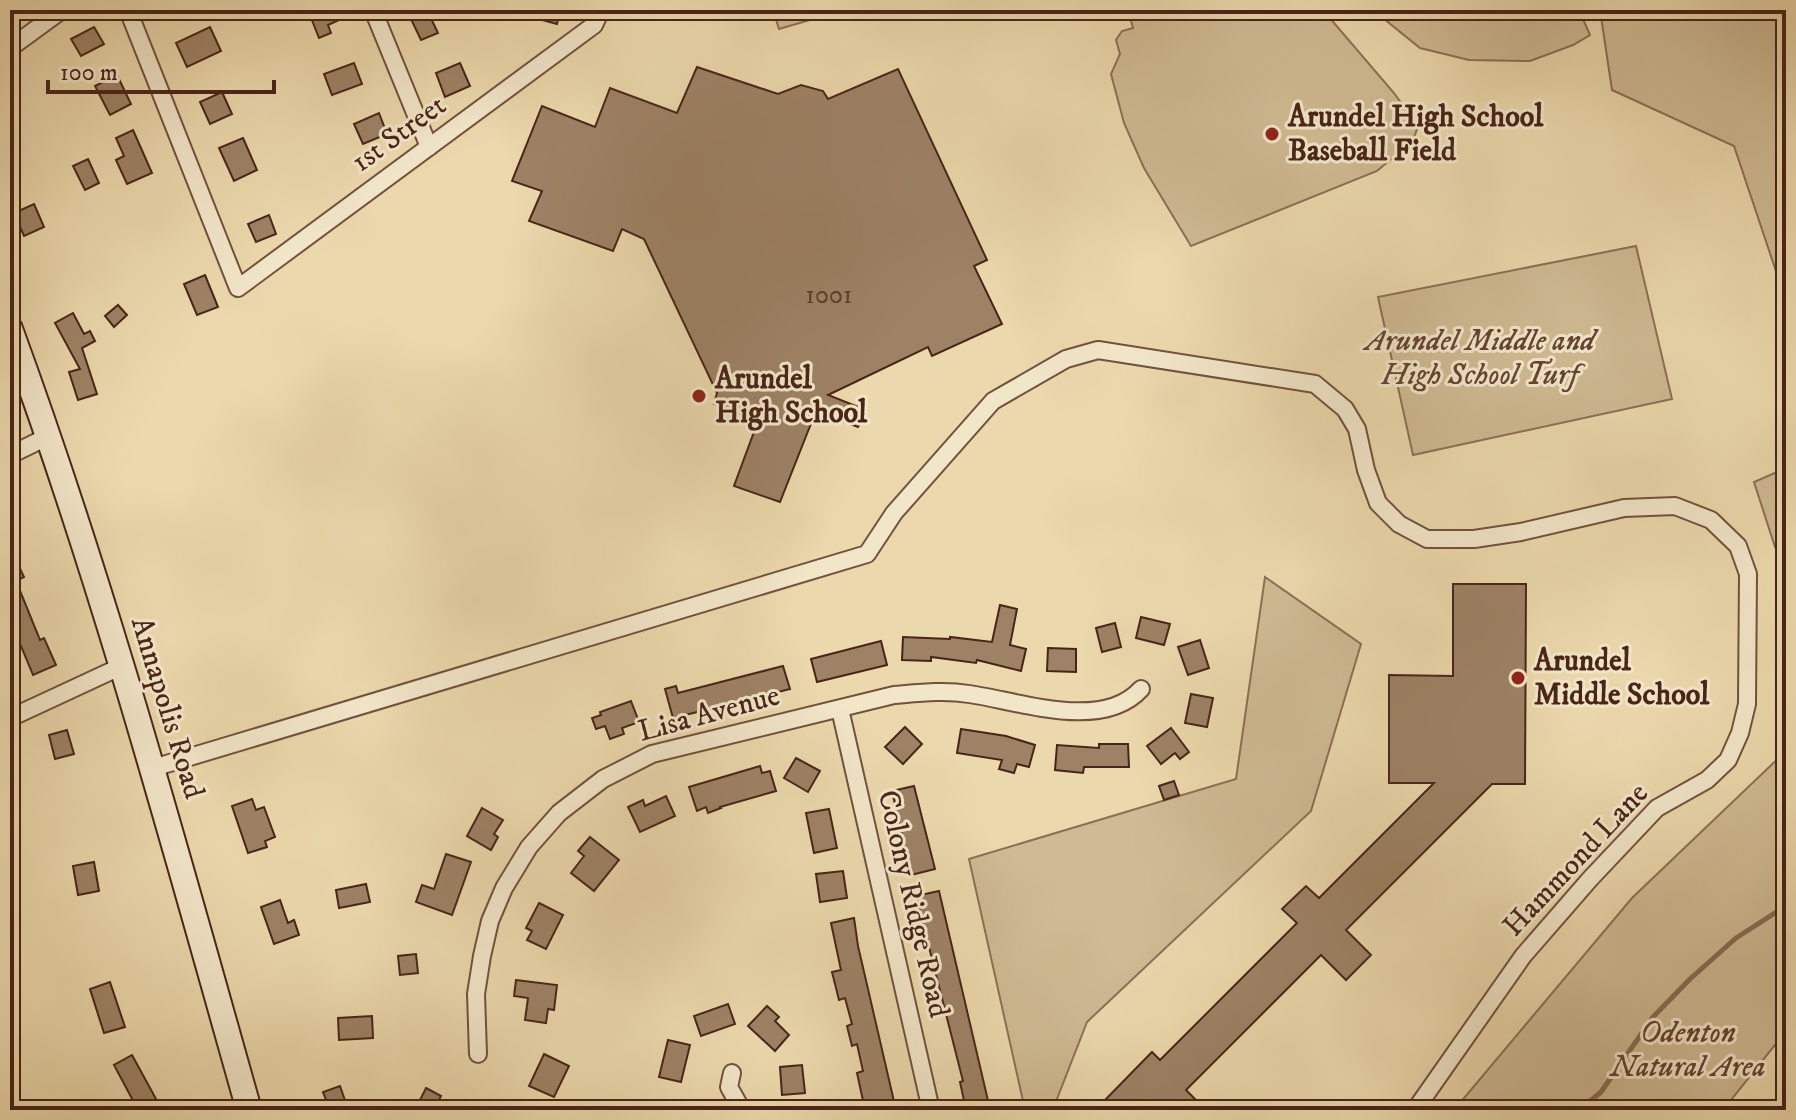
<svg xmlns="http://www.w3.org/2000/svg" width="1796" height="1120" font-family="'IM FELL DW Pica',serif">
<style>
.green{fill:#cfba93;stroke:#8c7056;stroke-width:2}
.lines{fill:none;stroke-linecap:round;stroke-linejoin:round}
.stream{stroke:#896c53;stroke-width:5}
.building{fill:#9d8265;stroke:#492518;stroke-width:2}
.street-casing{stroke:#72523d;stroke-width:20}
.secondary-casing{stroke:#492518;stroke-width:28}
.street{stroke:#f2e6c9;stroke-width:16}
.secondary{stroke:#f2e6c9;stroke-width:24}
.poi-dot{fill:#8f2418;stroke:#f2e6c9;stroke-width:3}
.labels{text-anchor:middle;dominant-baseline:central;stroke-width:6;stroke-linejoin:round;paint-order:stroke}
.number-label{font-size:26px;fill:#5e3c2b}
.poi-label{font-size:30px;font-weight:bold;fill:#492518;stroke:#f2e6c9;text-anchor:start}
.street-label{font-size:30px;fill:#492518;stroke:#f2e6c9}
.park-label{font-size:30px;font-style:italic;fill:#644331;stroke:#f2e6c9}
</style>
<rect width="100%" height="100%" fill="#ebd8ac"/>
<filter id="stains"><feTurbulence type="fractalNoise" baseFrequency=".0025" numOctaves="4"/><feColorMatrix values="0 0 0 0 .2 0 0 0 0 .09 0 0 0 0 .02 0 0 0 .5 -.17"/></filter>
<radialGradient id="worn" r=".72"><stop offset=".6" stop-color="#630" stop-opacity="0"/><stop offset="1" stop-color="#630" stop-opacity=".3"/></radialGradient>
<g class="green">
<polygon points="773,10 844,10 779,29"/>
<polygon points="1128,10 1323,10 1394,93 1418,126 1413,141 1377,171 1191,246 1144,168 1124,123 1111,74 1120,54 1116,40 1122,31 1133,28"/>
<polygon points="1373,10 1579,10 1590,35 1573,45 1530,61 1469,60 1420,48"/>
<polygon points="1600,10 1786,10 1786,301 1734,146 1612,90"/>
<polygon points="1636,246 1672,399 1413,455 1378,297"/>
<polygon points="1786,468 1786,544 1775,547 1754,482"/>
<polygon points="1265,577 1361,644 1311,811 1087,1022 1055,1104 1061,1110 1025,1110 969,859 1236,779"/>
<polygon points="1786,751 1786,1031 1723,1110 1454,1110 1632,898"/>
</g>
<g class="lines">
<polyline class="stream" points="1579,1110 1601,1092 1653,1017 1690,979 1736,938 1786,906"/>
</g>
<g class="building">
<polygon points="308,10 335,10 339,20 328,25 331,33 319,38"/>
<polygon points="419,10 427,10 438,33 421,40 409,15"/>
<polygon points="520,10 560,10 557,24 520,14"/>
<polygon points="94,27 104,44 81,56 71,39"/>
<polygon points="210,27 221,51 187,67 176,43"/>
<polygon points="354,63 362,84 332,95 324,74"/>
<polygon points="460,63 470,86 445,97 436,73"/>
<polygon points="697,67 778,94 801,85 823,91 828,99 898,69 987,260 974,266 1002,324 932,356 928,347 828,395 866,410 858,427 816,411 780,502 734,486 758,421 714,404 717,393 644,239 622,229 613,251 529,221 542,191 512,181 542,106 595,127 610,88 677,113"/>
<polygon points="117,75 131,104 110,115 95,86"/>
<polygon points="222,92 232,114 210,124 200,102"/>
<polygon points="379,113 387,134 363,144 354,124"/>
<polygon points="133,130 152,173 127,184 116,160 124,156 116,138"/>
<polygon points="243,138 257,170 234,181 219,148"/>
<polygon points="88,159 99,183 85,190 73,166"/>
<polygon points="34,204 44,227 24,236 14,213"/>
<polygon points="269,215 276,234 256,242 248,224"/>
<polygon points="205,275 218,307 197,315 184,284"/>
<polygon points="118,305 127,315 114,327 105,316"/>
<polygon points="73,313 84,334 90,331 95,341 82,348 97,394 78,400 69,372 80,369 55,323"/>
<polygon points="10,547 24,577 16,581 40,640 44,638 56,665 33,675 16,634 10,637"/>
<polygon points="1453,584 1526,584 1525,784 1492,784 1346,930 1371,955 1346,980 1321,955 1186,1090 1199,1103 1193,1110 1115,1110 1105,1100 1152,1052 1160,1060 1297,923 1282,909 1306,886 1319,898 1434,783 1389,783 1389,675 1453,676"/>
<polygon points="1000,605 1017,609 1010,645 1026,649 1021,671 977,660 976,663 931,657 931,661 902,660 903,637 950,639 950,637 992,642"/>
<polygon points="1141,617 1170,624 1164,645 1136,638"/>
<polygon points="1115,623 1121,647 1102,652 1096,628"/>
<polygon points="1200,640 1209,668 1188,675 1178,647"/>
<polygon points="881,641 887,665 817,682 811,659"/>
<polygon points="1048,648 1076,649 1076,672 1047,671"/>
<polygon points="783,666 790,689 673,718 665,689 676,686 678,693"/>
<polygon points="1191,694 1213,698 1207,727 1185,723"/>
<polygon points="631,701 639,722 622,728 624,734 610,739 605,726 596,729 592,718 601,715 600,712"/>
<polygon points="905,727 922,744 903,764 885,747"/>
<polygon points="1171,728 1189,752 1180,759 1175,753 1161,764 1147,746"/>
<polygon points="961,729 1006,736 1035,745 1029,767 1017,764 1014,773 999,769 1002,760 957,753"/>
<polygon points="67,730 74,754 55,759 49,735"/>
<polygon points="1099,744 1128,744 1129,767 1084,767 1083,773 1055,770 1057,745 1099,748"/>
<polygon points="796,758 820,771 808,792 784,778"/>
<polygon points="760,766 762,773 770,771 776,791 720,807 721,808 708,813 706,807 697,811 689,787"/>
<polygon points="1174,781 1179,795 1164,800 1159,786"/>
<polygon points="914,786 935,869 911,875 892,791"/>
<polygon points="666,796 675,816 640,832 628,807 643,800 645,806"/>
<polygon points="252,799 256,810 264,807 275,837 265,841 267,847 248,853 232,806"/>
<polygon points="482,808 503,820 494,834 498,837 491,850 467,836"/>
<polygon points="829,809 837,848 814,853 806,813"/>
<polygon points="590,837 619,860 594,891 571,873 584,856 578,851"/>
<polygon points="446,854 471,862 452,915 416,902 422,885 434,889"/>
<polygon points="94,862 99,891 78,895 73,866"/>
<polygon points="843,871 847,898 820,902 816,874"/>
<polygon points="366,884 370,902 339,908 336,890"/>
<polygon points="939,891 989,1105 966,1110 960,1082 963,1081 916,896"/>
<polygon points="280,900 288,923 294,920 299,935 274,944 261,907"/>
<polygon points="539,903 563,915 546,949 527,940 532,931 526,928"/>
<polygon points="854,918 858,946 896,1110 865,1110 857,1073 863,1071 857,1044 852,1046 847,1026 852,1024 845,998 839,1000 832,972 841,970 831,923"/>
<polygon points="416,954 418,973 400,975 398,956"/>
<polygon points="516,980 557,985 554,1010 548,1009 546,1023 525,1020 528,998 514,996"/>
<polygon points="110,982 125,1027 104,1033 90,989"/>
<polygon points="728,1004 735,1024 701,1036 694,1016"/>
<polygon points="767,1006 779,1017 775,1021 789,1035 775,1051 748,1026"/>
<polygon points="372,1016 373,1038 339,1040 338,1018"/>
<polygon points="668,1040 690,1045 681,1082 659,1077"/>
<polygon points="544,1054 569,1066 554,1097 529,1086"/>
<polygon points="132,1055 162,1110 138,1110 114,1065"/>
<polygon points="802,1065 805,1093 782,1095 780,1067"/>
<polygon points="340,1086 347,1106 330,1110 323,1092"/>
<polygon points="426,1088 441,1096 439,1100 458,1110 415,1110"/>
</g>
<g class="lines">
<defs>
<g id="street">
<polyline points="128,10 238,288 594,25 601,10"/>
<polyline points="373,10 429,147"/>
<polyline points="10,48 62,10"/>
<polyline points="10,455 49,436"/>
<polyline points="840,709 931,1110"/>
<polyline points="10,718 122,666"/>
<polyline points="153,768 867,554 894,513 993,401 1066,359 1098,350 1315,384 1345,409 1357,429 1366,470 1378,503 1399,524 1427,539 1474,539 1521,532 1624,508 1675,506 1711,520 1738,546 1748,574 1747,704 1740,733 1728,760 1707,780 1657,808 1590,879 1523,956 1415,1110"/>
<path d="M478,1054L476,994L482,956L490,921L504,888L529,847L559,813L603,779L652,754L894,695C919,693 944,690 969,694C1019,701 1102,732 1141,689"/>
<polyline points="732,1073 729,1087 742,1110"/>
</g>
<path id="secondary" d="M10,329C104,585 175,848 249,1110"/>
</defs>
<use href="#street" class="street-casing"/>
<use href="#secondary" class="secondary-casing"/>
<use href="#street" class="street"/>
<use href="#secondary" class="secondary"/>
</g>
<g class="poi-dot">
<circle cx="1272" cy="134" r="8"/>
<circle cx="699" cy="396" r="8"/>
<circle cx="1518" cy="678" r="8"/>
</g>
<g class="labels">
<g class="number-label">
<text x="829" y="295">1001</text>
</g>
<g class="poi-label">
<text x="1288" y="117">Arundel High School<tspan x="1288" dy="34">Baseball Field</tspan></text>
<text x="715" y="379">Arundel<tspan x="715" dy="34">High School</tspan></text>
<text x="1534" y="661">Arundel<tspan x="1534" dy="34">Middle School</tspan></text>
</g>
<g class="street-label">
<text transform="translate(399 134) rotate(-36)">1st Street</text>
<text transform="translate(167 708) rotate(73)">Annapolis Road</text>
<text transform="translate(709 714) rotate(-15)">Lisa Avenue</text>
<text transform="translate(1576 860) rotate(-47)">Hammond Lane</text>
<text transform="translate(913 904) rotate(77)">Colony Ridge Road</text>
</g>
<g class="park-label">
<text x="1480" y="341">Arundel Middle and<tspan x="1480" dy="34">High School Turf</tspan></text>
<text x="1688" y="1033">Odenton<tspan x="1688" dy="34">Natural Area</tspan></text>
</g>
</g>
<rect width="1796" height="1120" fill="none" stroke="#ebd8ac" stroke-width="40"/>
<rect x="12" y="12" width="1772" height="1096" fill="none" stroke="#492518" stroke-width="4"/>
<rect x="20" y="20" width="1756" height="1080" fill="none" stroke="#492518" stroke-width="2"/>
<path d="M48 80v12h226v-12" fill="none" stroke="#492518" stroke-width="4"/>
<text x="60" y="80" font-size="24" fill="#492518" stroke="#f2e6c9" stroke-width="6" paint-order="stroke">100 m</text>
<rect width="100%" height="100%" filter="url(#stains)"/>
<rect width="100%" height="100%" fill="url(#worn)"/>
</svg>
